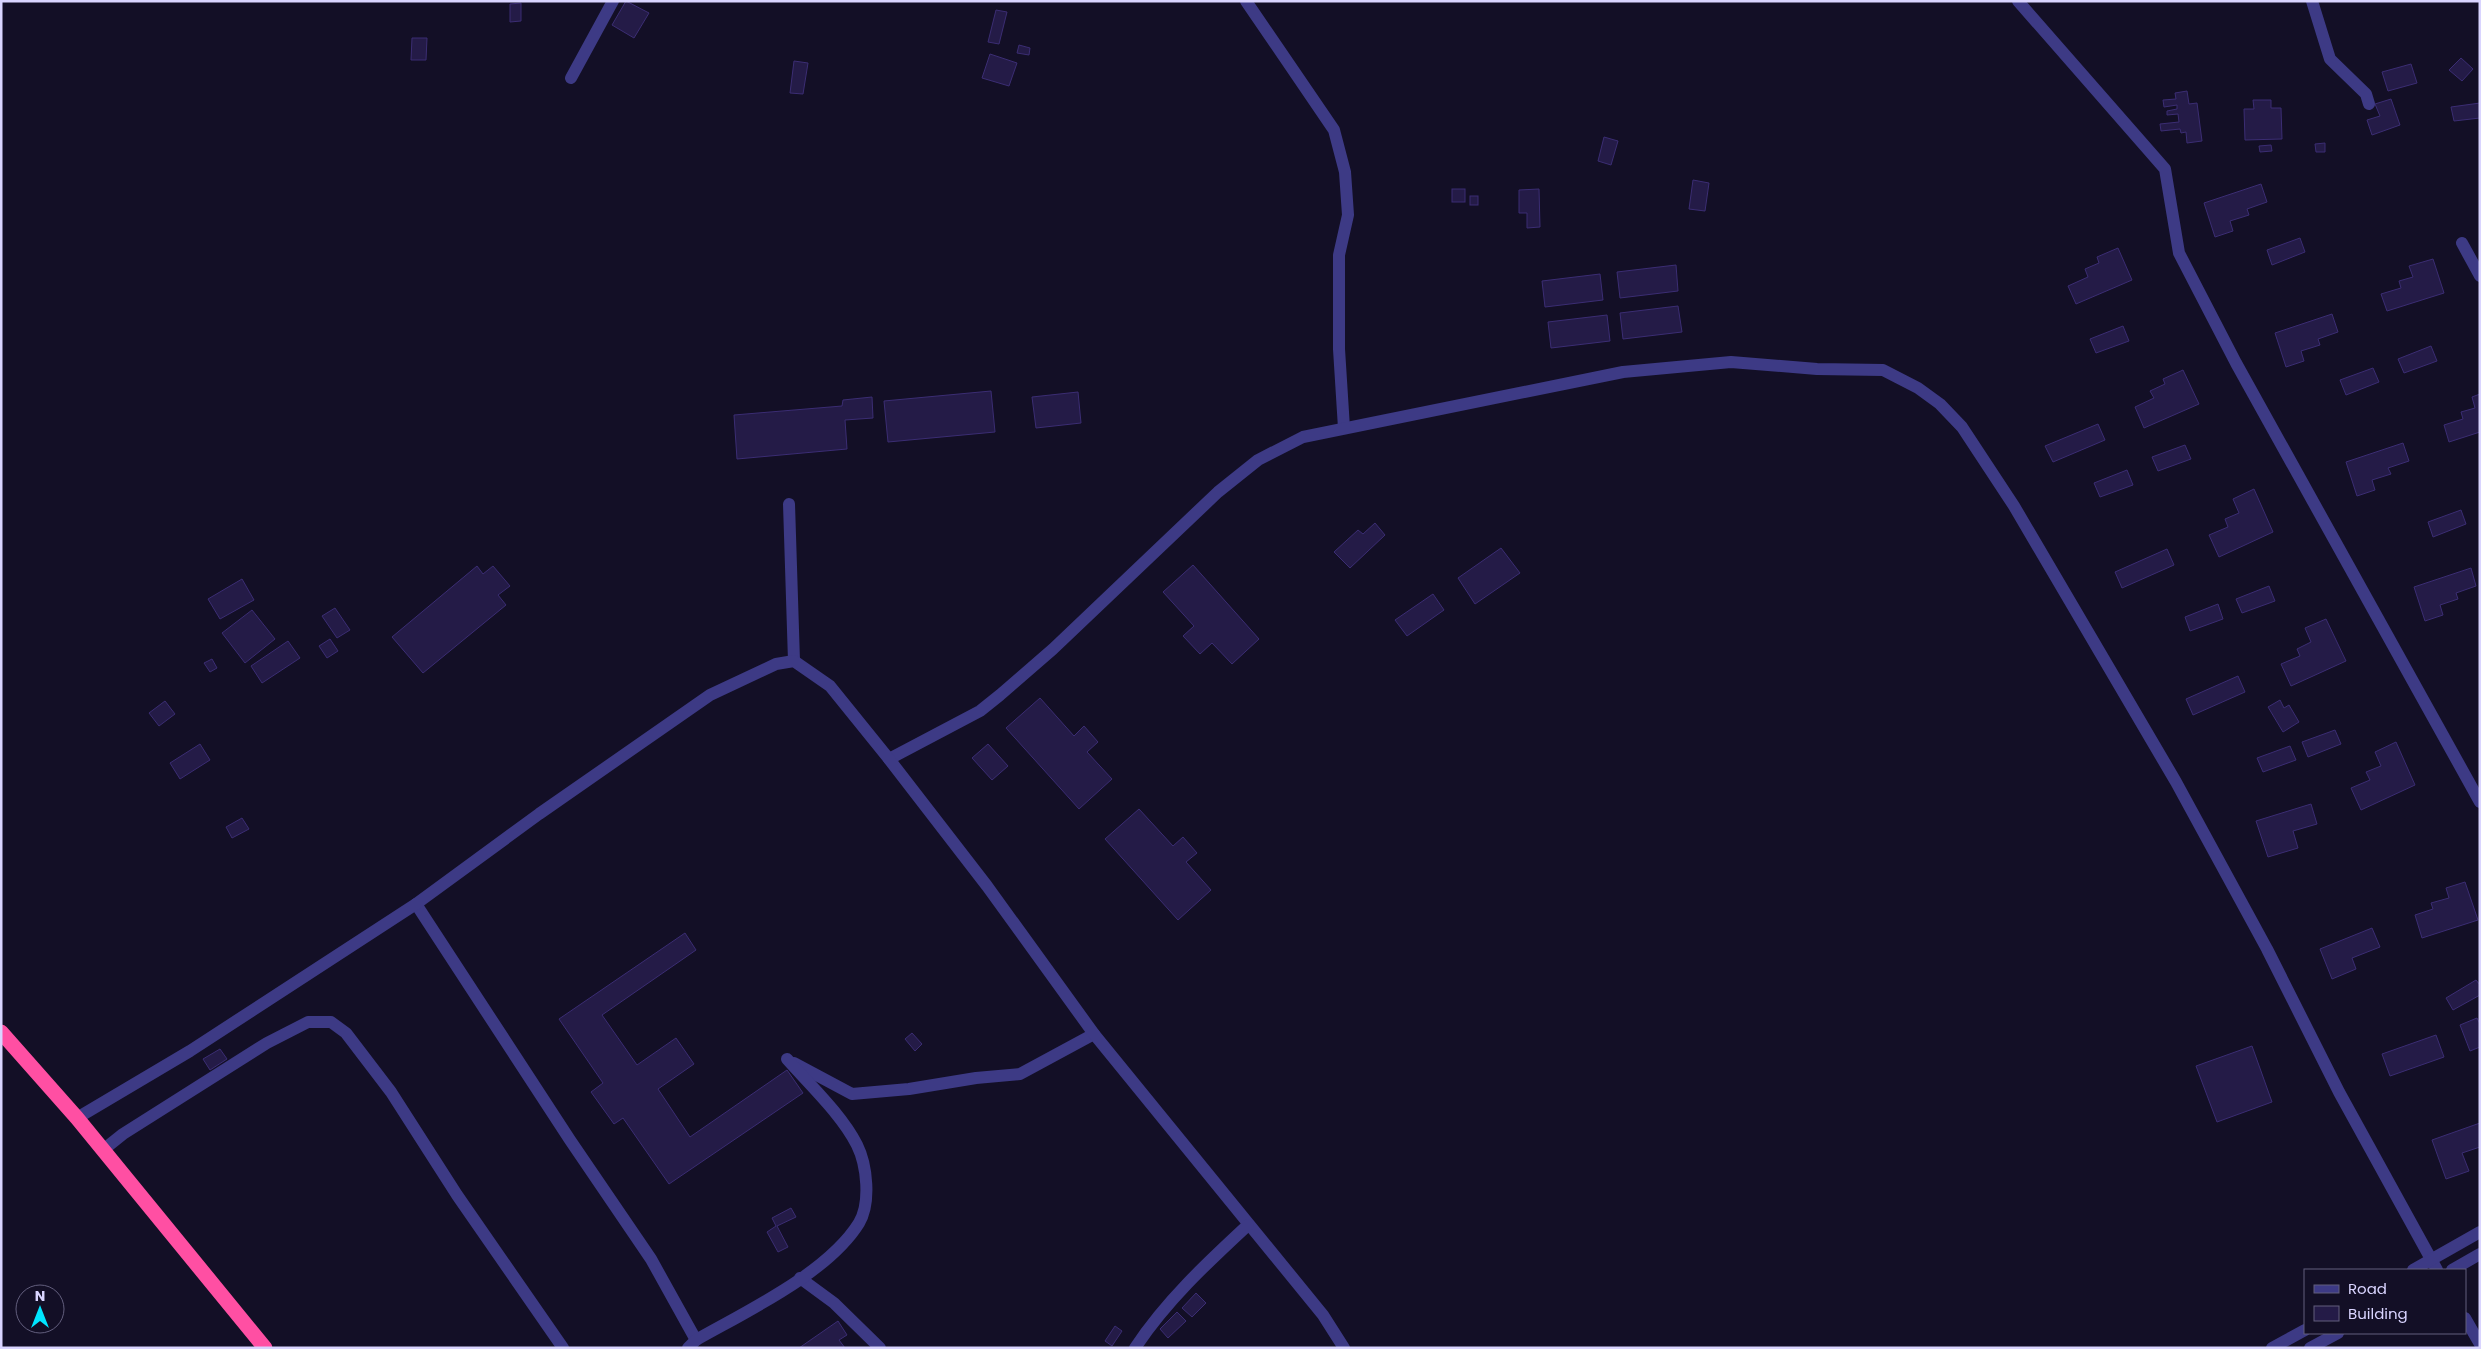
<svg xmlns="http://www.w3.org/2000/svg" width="2481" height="1349" font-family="Poppins,sans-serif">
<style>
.building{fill:#241b47;stroke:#3b2d73}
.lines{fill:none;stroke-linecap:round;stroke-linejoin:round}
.minor{stroke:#3d3a85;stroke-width:12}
.highway{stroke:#ff4fa3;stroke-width:15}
</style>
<rect width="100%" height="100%" fill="#130f26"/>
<g class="building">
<polygon points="626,1 649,13 634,38 612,25"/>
<polygon points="521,3 521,21 510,22 510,4"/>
<polygon points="996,10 1007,12 999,44 988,42"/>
<polygon points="412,38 427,38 426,60 411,60"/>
<polygon points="1019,45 1030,48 1029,55 1017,53"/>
<polygon points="990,54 1017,63 1009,86 982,78"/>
<polygon points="2461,58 2473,69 2462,81 2449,70"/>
<polygon points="794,61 808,63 803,94 790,93"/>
<polygon points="2411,64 2417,83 2388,91 2382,72"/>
<polygon points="2187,91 2189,104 2197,103 2202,141 2187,143 2186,132 2181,133 2180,129 2161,131 2160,124 2179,122 2178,114 2167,115 2167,111 2177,109 2177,105 2164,107 2163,100 2176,99 2175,93"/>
<polygon points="2391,99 2400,125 2372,135 2367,120 2380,116 2375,104"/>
<polygon points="2253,100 2271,100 2271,108 2281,108 2282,139 2245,140 2244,109 2254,109"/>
<polygon points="2480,103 2480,118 2454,121 2451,107"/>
<polygon points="1604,137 1618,141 1611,165 1598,161"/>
<polygon points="2325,143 2325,152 2316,152 2315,144"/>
<polygon points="2271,145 2272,151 2260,152 2259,146"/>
<polygon points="1693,180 1709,183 1705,211 1689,209"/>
<polygon points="2261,184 2267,202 2247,209 2249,215 2230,221 2233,231 2215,237 2204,203"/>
<rect x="1452" y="189" width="13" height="13"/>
<polygon points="1539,189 1540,227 1527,228 1527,213 1519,213 1519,190"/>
<rect x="1470" y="196" width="8" height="9"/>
<polygon points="2300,238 2305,252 2272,265 2267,250"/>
<polygon points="2118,248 2132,280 2076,304 2068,286 2088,277 2085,269 2099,263 2097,257"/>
<polygon points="2433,259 2444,293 2387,311 2381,294 2401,288 2399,281 2413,277 2409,266"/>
<polygon points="1676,265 1678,291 1620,298 1617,272"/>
<polygon points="1600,274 1603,300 1545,307 1542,281"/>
<polygon points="1678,306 1682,332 1623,339 1620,313"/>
<polygon points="2332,314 2338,332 2318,339 2320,345 2301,351 2304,361 2286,367 2275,333"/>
<polygon points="1607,315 1610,341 1551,348 1548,322"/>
<polygon points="2123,326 2129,341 2096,353 2090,339"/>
<polygon points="2431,346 2437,361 2404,373 2398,359"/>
<polygon points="2373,368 2379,382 2346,395 2340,380"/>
<polygon points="2183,370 2199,404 2144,428 2135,407 2154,398 2150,391 2165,384 2163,379"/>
<polygon points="991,391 995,432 888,442 884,401"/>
<polygon points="1078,392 1081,423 1036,428 1032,397"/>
<polygon points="2480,394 2480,432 2449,442 2444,425 2463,419 2461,412 2475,408 2472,397"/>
<polygon points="872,397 873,418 845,420 847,449 737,459 734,415 842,406 843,400"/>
<polygon points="2098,424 2105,440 2053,462 2045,446"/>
<polygon points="2403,443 2409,461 2388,468 2391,474 2372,480 2375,490 2357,496 2346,462"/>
<polygon points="2185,445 2191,459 2158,471 2152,457"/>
<polygon points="2127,470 2133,485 2100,497 2094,483"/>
<polygon points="2254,489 2273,532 2219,557 2209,535 2228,527 2225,519 2239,513 2233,499"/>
<polygon points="2461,510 2466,524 2433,537 2428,522"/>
<polygon points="1375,523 1385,535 1350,568 1334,552 1358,530 1363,534"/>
<polygon points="1501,548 1520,573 1475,604 1458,578"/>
<polygon points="2167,549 2174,565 2122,588 2115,572"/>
<polygon points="1193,565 1259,639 1232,664 1212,643 1200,654 1183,636 1194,626 1163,592"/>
<polygon points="477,566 483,574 493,566 510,586 498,595 506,605 423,673 392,637"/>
<polygon points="2471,568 2476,586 2456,593 2458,599 2440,605 2443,615 2425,621 2414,587"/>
<polygon points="242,579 254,600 220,619 208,599"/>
<polygon points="2269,586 2275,601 2242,613 2236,599"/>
<polygon points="1433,594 1444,610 1407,636 1395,620"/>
<polygon points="2218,604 2223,619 2190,631 2185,617"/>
<polygon points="335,608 350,630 337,638 322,616"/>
<polygon points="252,610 275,639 245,663 222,633"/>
<polygon points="2326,619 2346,661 2291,686 2281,664 2300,656 2297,649 2311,642 2305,628"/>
<polygon points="330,639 338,651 327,658 319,646"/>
<polygon points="288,641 300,658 262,683 251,666"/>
<polygon points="212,659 217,668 210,672 204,663"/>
<polygon points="2238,676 2245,692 2193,715 2186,699"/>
<polygon points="1040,698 1074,736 1084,726 1098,742 1087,752 1112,779 1079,809 1006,728"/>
<polygon points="2280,700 2284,708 2289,705 2299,722 2283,732 2268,707"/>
<polygon points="165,701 175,714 159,726 149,713"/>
<polygon points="2335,730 2341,744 2308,757 2302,742"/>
<polygon points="2396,742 2415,785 2361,810 2351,788 2370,780 2366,772 2381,766 2375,752"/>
<polygon points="200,744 210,760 180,779 170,763"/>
<polygon points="988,744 1008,766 992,780 972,758"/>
<polygon points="2290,746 2296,760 2263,772 2257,758"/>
<polygon points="2311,804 2317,824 2293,831 2298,848 2268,857 2256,821"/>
<polygon points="1139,809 1173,846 1183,837 1197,853 1186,862 1211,890 1178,920 1105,839"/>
<polygon points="242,818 249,829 232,838 226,827"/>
<polygon points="2465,882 2478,920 2422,938 2415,915 2433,909 2431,903 2449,898 2446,888"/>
<polygon points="2372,928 2380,947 2352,958 2356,969 2332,979 2320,949"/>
<polygon points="685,933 696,950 602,1015 637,1065 676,1038 694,1064 658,1089 690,1137 787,1070 803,1093 669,1184 623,1118 614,1124 591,1092 603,1083 559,1019"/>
<polygon points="2476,980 2480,985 2480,995 2453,1010 2446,998"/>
<polygon points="2477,1018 2480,1024 2480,1047 2470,1051 2460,1025"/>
<polygon points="912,1033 922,1044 915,1051 905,1039"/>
<polygon points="2436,1035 2444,1057 2390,1076 2382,1054"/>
<polygon points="2252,1046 2272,1102 2217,1122 2196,1066"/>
<polygon points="220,1049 227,1059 210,1070 203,1059"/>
<polygon points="2480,1123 2480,1147 2462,1153 2469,1171 2446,1179 2432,1140"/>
<polygon points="791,1208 796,1217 777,1226 788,1247 778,1252 767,1232 776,1226 772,1218"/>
<polygon points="1196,1293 1206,1303 1192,1317 1182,1308"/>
<polygon points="1177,1312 1186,1321 1168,1338 1160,1329"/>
<polygon points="838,1321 847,1335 839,1340 845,1348 799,1348"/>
<polygon points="1115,1326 1122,1331 1112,1346 1105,1341"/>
</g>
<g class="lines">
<g class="minor">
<polyline points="1246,1 1334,130 1345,172 1348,215 1339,255 1339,349 1344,428"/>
<polyline points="2018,1 2165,169 2179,253 2236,363 2480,802"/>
<polyline points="2312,1 2330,59 2366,94 2369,104"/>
<polyline points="571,78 613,1"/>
<polyline points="2462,243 2480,276"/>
<polyline points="789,504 794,661"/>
<polyline points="889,759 980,711 1000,695 1053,649 1218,492 1258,460 1303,437 1623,372 1731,362 1817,369 1883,370 1918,388 1940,404 1962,427 2014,506 2176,782 2267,949 2339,1092 2437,1270"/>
<polyline points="416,904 570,1140 651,1259 696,1340"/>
<polyline points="794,1063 852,1094 909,1089 976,1078 1020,1074 1094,1034"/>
<polyline points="77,1118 190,1051 416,904 539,814 710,695 776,664 794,661 830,686 889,759 987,886 1094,1034 1323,1315 1344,1348"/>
<polyline points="103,1150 123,1134 267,1043 308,1022 331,1022 346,1033 391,1092 457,1195 563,1348"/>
<polyline points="2413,1270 2480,1232"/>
<polyline points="2452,1270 2480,1254"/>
<polyline points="800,1278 834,1303 880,1348"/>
<polyline points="2465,1318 2480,1344"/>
<path d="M688,1348L696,1340C747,1311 828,1273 859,1223C871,1203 867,1165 857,1145C842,1115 810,1085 787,1059"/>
<path d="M1135,1348C1166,1301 1207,1263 1248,1225"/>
<polyline points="2272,1348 2305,1330"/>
<polyline points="2310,1348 2338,1333"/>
</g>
<polyline class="highway" points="1,1032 77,1118 265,1348"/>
</g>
<rect width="2481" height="1349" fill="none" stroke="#d9d4ff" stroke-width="5"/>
<rect x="2304" y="1269" width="162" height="65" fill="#130f26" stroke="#625e7d"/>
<rect x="2314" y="1285" width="25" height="8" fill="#3d3a85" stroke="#625e7d"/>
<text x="2348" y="1294" font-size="15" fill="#d9d4ff">Road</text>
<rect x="2314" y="1306" width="25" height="15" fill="#241b47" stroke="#625e7d"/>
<text x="2348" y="1319" font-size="15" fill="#d9d4ff">Building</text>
<g transform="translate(40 1309)"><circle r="24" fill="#130f26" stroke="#625e7d"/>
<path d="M0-4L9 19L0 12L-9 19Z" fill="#00e5ff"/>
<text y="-8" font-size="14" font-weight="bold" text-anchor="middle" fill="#d9d4ff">N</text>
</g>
</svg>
